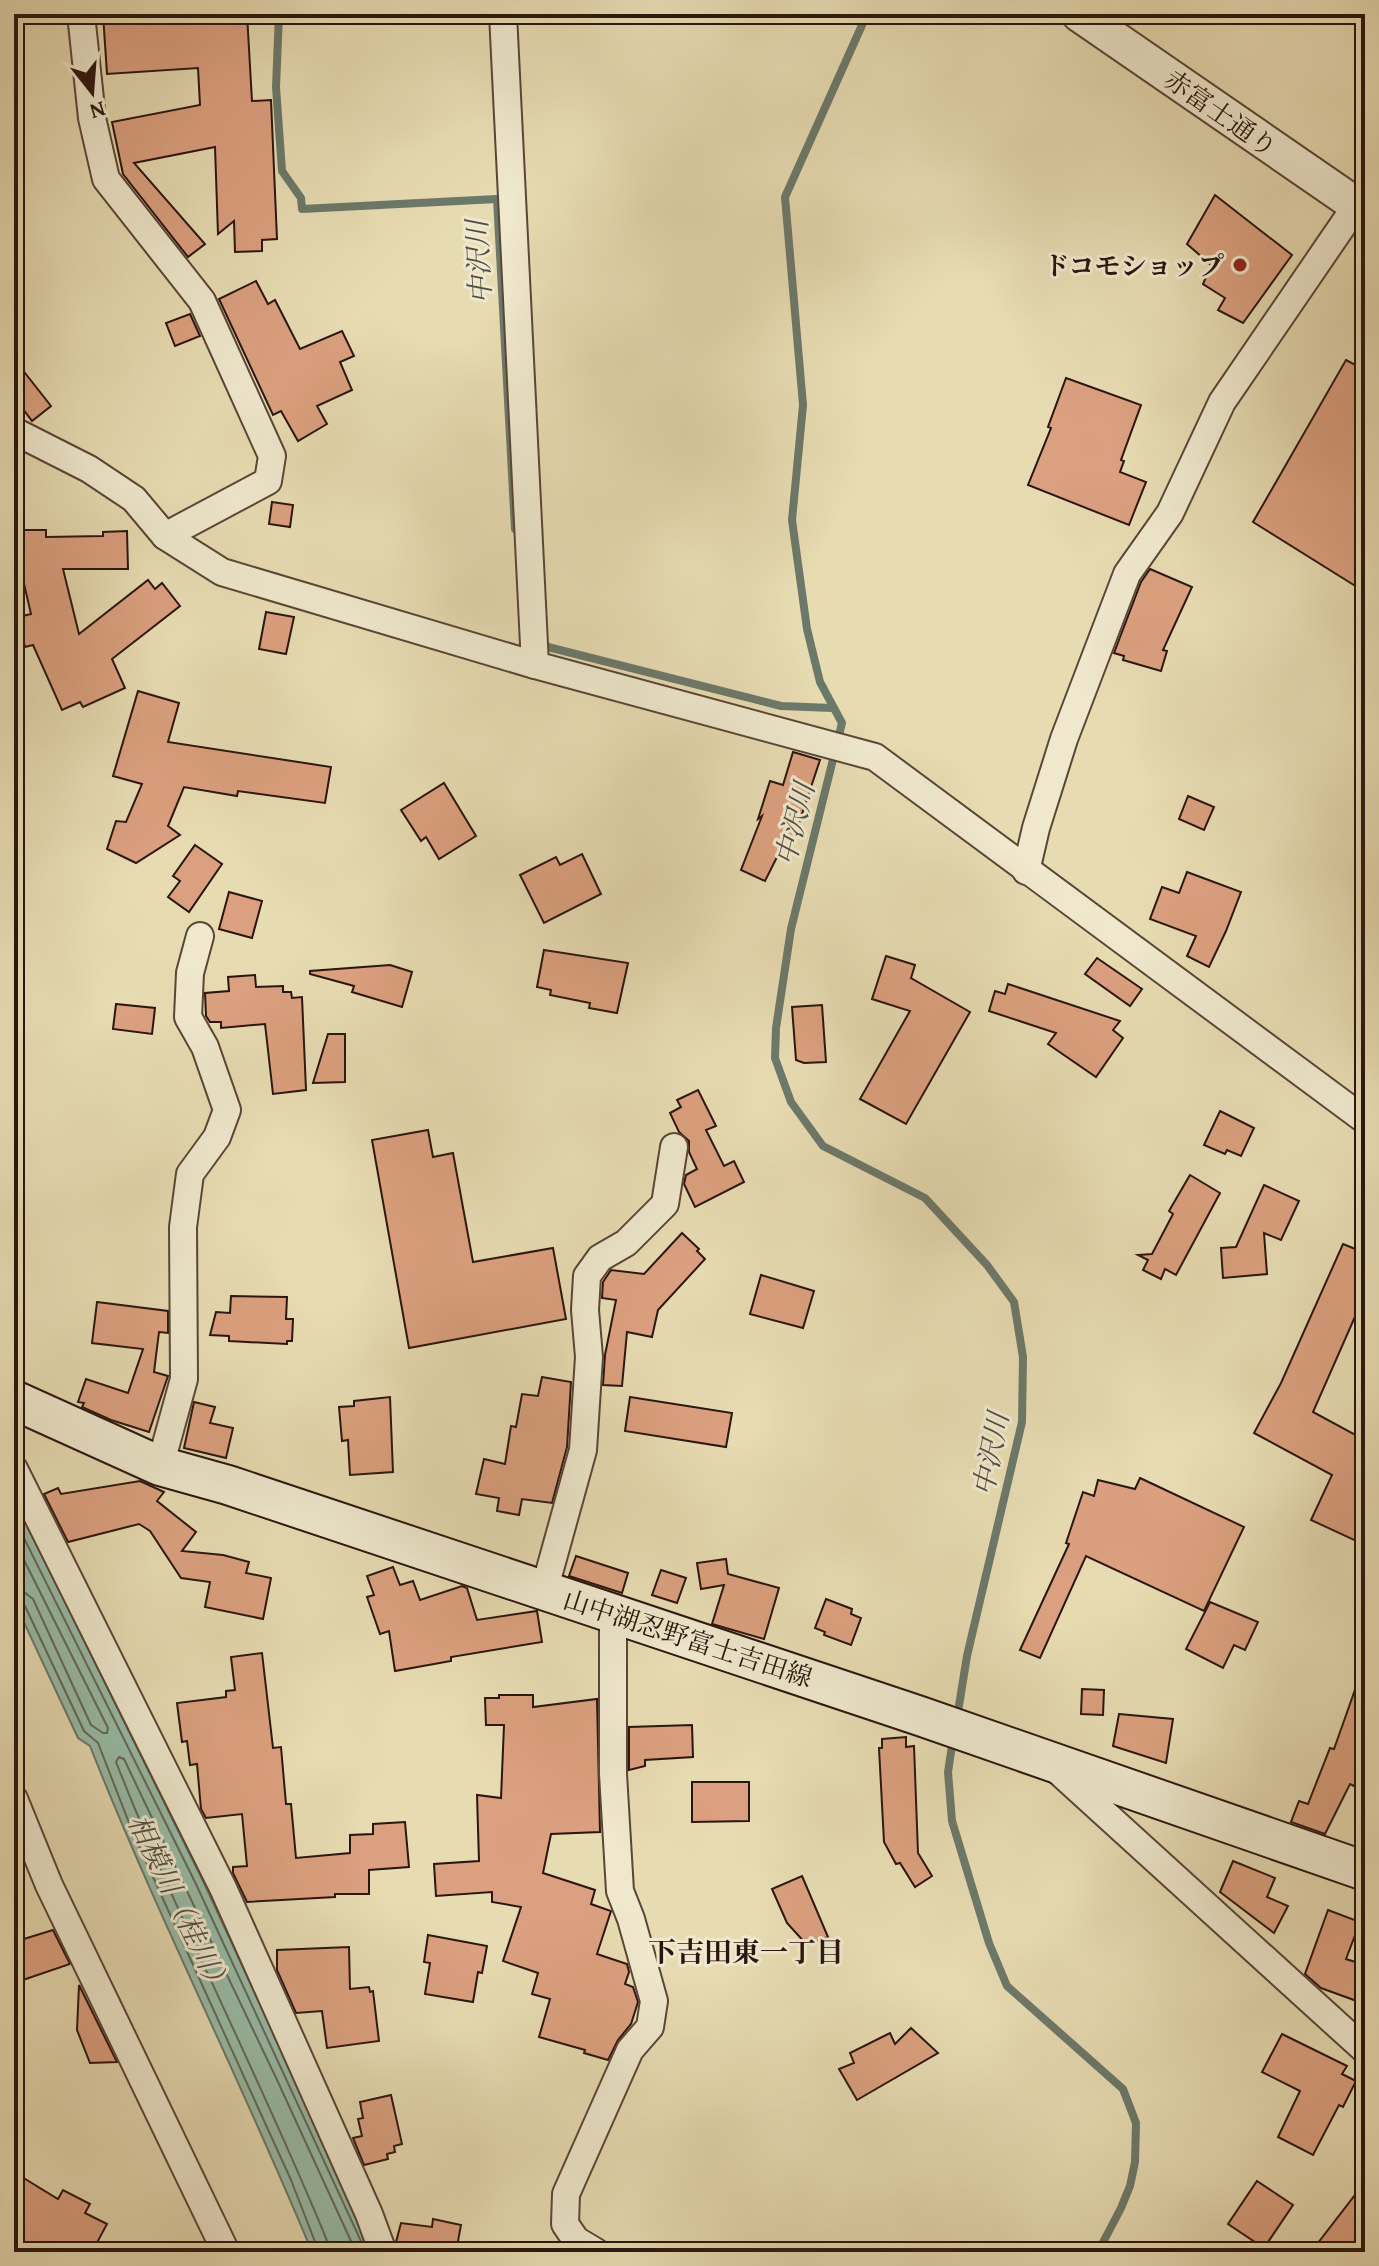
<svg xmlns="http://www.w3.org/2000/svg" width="1379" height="2266" font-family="'Gentium Book Plus','Noto Serif JP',serif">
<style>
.water{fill:#97bca7;stroke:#6c796a;stroke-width:2}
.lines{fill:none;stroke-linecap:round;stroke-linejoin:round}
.shore{stroke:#61685a;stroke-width:2}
.stream{stroke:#6c796a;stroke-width:8}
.building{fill:#dba07f;stroke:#2b150e;stroke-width:2}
.minor-casing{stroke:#5a4637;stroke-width:30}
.tertiary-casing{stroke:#5a4637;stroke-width:38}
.secondary-casing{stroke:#2b150e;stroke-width:42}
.minor{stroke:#efe8cd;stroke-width:26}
.tertiary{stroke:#efe8cd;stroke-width:34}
.secondary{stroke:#efe8cd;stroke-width:38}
.poi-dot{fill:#8f2418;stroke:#efe8cd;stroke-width:3}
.labels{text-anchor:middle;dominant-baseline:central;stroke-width:6;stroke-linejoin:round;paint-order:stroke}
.street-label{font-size:26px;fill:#2b150e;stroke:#efe8cd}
.poi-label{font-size:26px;font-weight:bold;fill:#2b150e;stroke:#efe8cd;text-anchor:end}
.water-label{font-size:28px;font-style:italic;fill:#514f44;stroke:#efe8cd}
.neighbourhood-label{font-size:28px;font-weight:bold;fill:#2b150e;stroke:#efe8cd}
</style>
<rect width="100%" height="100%" fill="#e7dbb2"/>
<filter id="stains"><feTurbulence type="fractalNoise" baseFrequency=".0025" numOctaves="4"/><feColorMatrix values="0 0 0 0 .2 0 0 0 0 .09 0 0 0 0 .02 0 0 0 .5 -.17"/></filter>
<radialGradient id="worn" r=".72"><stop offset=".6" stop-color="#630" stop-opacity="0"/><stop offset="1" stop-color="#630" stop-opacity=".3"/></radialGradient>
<path class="water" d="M14,1499L202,1879L375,2252H312C242,2082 158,1918 90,1746L78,1738L14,1601Z"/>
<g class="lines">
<g class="shore">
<polyline points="14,1518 195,1882 366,2252"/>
<polyline points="14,1540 108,1728 107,1733 103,1733 91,1725 33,1599 24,1592 14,1591"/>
<polyline points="14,1601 20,1601 25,1606 84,1731 98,1743 133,1833 291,2180 319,2252"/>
<path d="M329,2252L328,2243C262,2081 180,1925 116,1762L119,1757L124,1759L278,2082L356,2252"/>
</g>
<g class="stream">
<polyline points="279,14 276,87 282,171 301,198 302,209 497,199 515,529"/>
<polyline points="867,14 785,197 803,405 792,520 807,629 820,682 842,723 791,929 776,1028 775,1058 791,1102 823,1146 925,1198 987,1265 1014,1302 1023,1357 1022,1422 967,1656 957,1718"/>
<polyline points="540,645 781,706 832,708"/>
<polyline points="953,1739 948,1772 952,1821 989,1943 1007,1986 1123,2089 1136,2123 1135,2162 1130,2186 1121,2208 1098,2252"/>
</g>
</g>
<g class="building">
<polygon points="103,14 247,14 252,101 271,100 277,239 262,240 262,251 235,252 234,221 218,234 215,147 134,163 205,244 188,257 123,174 112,122 200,105 198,68 107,74"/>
<polygon points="1215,195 1292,255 1243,323 1218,310 1225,298 1203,284 1211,265 1187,244"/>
<polygon points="256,281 268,304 275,300 300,349 342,331 354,356 340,362 352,390 317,406 327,424 298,441 281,411 273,415 219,299"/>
<polygon points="190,314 200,336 175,346 166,323"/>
<polygon points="14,359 51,406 32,421 14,397"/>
<polygon points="1346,360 1365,370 1365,592 1253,522"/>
<polygon points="1066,378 1141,405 1121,460 1124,461 1120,472 1146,482 1129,525 1028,485 1051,428 1048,427"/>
<polygon points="272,502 293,505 290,527 269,524"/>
<polygon points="14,530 46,530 46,537 103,536 103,532 127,531 128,569 63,569 79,634 148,580 155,589 162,583 180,606 112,659 125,688 83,707 80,702 62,710 33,645 25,647 18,617 31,614 22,575 14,574"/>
<polygon points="1150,569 1192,587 1163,650 1167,651 1161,671 1123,660 1124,656 1114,653 1141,582"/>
<polygon points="266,612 294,617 286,654 259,649"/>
<polygon points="138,691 179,703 168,742 331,767 325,803 238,791 237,796 184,787 168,826 180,835 136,863 107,849 116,821 126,822 142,784 113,776"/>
<polygon points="793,752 820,760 793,841 786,839 765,881 741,870 762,816 758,819 770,781 783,785"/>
<polygon points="444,783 476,836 439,859 426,837 421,841 401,810"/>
<polygon points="1188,796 1214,807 1204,830 1179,819"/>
<polygon points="195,845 222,864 189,912 168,897 180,881 173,876"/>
<polygon points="582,854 601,894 544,923 520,875 556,857 560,865"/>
<polygon points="1187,872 1241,892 1226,931 1209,967 1187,956 1196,936 1150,919 1162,887 1179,893"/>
<polygon points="229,892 262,901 252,938 219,929"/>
<polygon points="544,950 628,963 617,1013 589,1008 590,1003 550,995 551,990 537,987"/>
<polygon points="886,956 915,965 911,978 970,1012 906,1124 860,1099 910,1011 872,999"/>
<polygon points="1097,958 1142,989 1130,1006 1085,974"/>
<polygon points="390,965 412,972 402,1007 352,992 354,986 310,974 310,971"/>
<polygon points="255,975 256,987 283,986 283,992 291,992 292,998 302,997 306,1090 273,1094 265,1024 221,1028 221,1022 210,1022 206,1016 205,993 229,991 228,977"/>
<polygon points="1008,984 1120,1021 1113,1030 1123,1038 1096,1077 1048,1044 1056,1033 989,1011 995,991 1005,994"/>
<polygon points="116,1004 155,1008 152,1034 113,1029"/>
<polygon points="822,1005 826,1062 804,1063 796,1060 792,1007"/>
<polygon points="328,1034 345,1034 345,1082 313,1083"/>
<polygon points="698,1090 716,1126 706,1130 724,1166 734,1161 744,1182 695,1207 684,1184 686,1175 697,1169 689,1152 689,1141 679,1132 670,1113 681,1107 677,1100"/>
<polygon points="1220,1111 1254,1128 1241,1156 1227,1150 1225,1154 1204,1145"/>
<polygon points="428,1130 433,1157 453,1153 473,1262 553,1248 566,1319 409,1348 372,1140"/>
<polygon points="1190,1175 1220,1193 1176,1275 1165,1269 1161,1279 1143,1270 1148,1260 1138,1255 1152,1254 1173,1214 1169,1211"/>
<polygon points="1264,1185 1299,1201 1281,1240 1264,1233 1267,1274 1223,1278 1221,1248 1236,1247"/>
<polygon points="682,1233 699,1249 697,1251 705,1259 658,1310 652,1337 627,1332 622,1386 603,1385 605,1355 616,1300 602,1298 603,1282 611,1270 644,1274"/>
<polygon points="1343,1244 1365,1253 1365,1294 1313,1412 1365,1440 1365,1545 1311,1520 1332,1475 1254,1433 1281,1383"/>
<polygon points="761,1275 814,1291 803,1328 750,1314"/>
<polygon points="231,1296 287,1297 286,1319 293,1319 292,1341 287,1341 287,1344 229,1341 229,1336 210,1335 216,1312 230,1313"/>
<polygon points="97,1302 168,1311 168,1333 159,1332 154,1372 168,1376 149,1432 111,1420 82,1407 84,1403 78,1402 86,1379 128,1393 143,1349 92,1343"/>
<polygon points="542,1377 571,1382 567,1447 552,1503 522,1499 519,1515 497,1511 499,1498 476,1494 484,1459 505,1464 511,1426 516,1427 522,1394 538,1396"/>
<polygon points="390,1397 393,1472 350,1475 348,1440 342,1441 339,1407 354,1406 354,1401"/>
<polygon points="630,1397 732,1413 726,1447 625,1431"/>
<polygon points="194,1402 215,1407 210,1423 233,1428 226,1458 184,1448"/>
<polygon points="1140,1478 1244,1527 1204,1611 1086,1556 1040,1658 1020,1650 1069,1544 1066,1543 1083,1492 1094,1496 1098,1480 1135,1489"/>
<polygon points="140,1481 164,1492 157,1501 196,1532 182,1551 223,1555 249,1562 246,1573 271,1578 263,1619 205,1607 210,1582 181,1578 150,1531 139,1524 68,1542 44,1494 58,1488 61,1494"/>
<polygon points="576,1556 628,1573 622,1593 569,1576"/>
<polygon points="726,1559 728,1574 779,1588 764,1639 712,1624 724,1585 701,1589 697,1563"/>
<polygon points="393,1567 400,1585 413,1581 420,1600 462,1586 467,1588 477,1620 537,1611 542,1642 451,1657 451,1661 395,1671 389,1631 380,1634 367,1597 374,1595 367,1576"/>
<polygon points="661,1570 686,1578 677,1603 652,1595"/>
<polygon points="826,1599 852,1609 851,1614 861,1618 851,1645 824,1635 825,1632 815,1628"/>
<polygon points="1210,1602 1258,1622 1245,1650 1234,1645 1223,1668 1186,1649"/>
<polygon points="262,1653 273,1748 281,1747 286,1804 291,1804 296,1858 350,1853 350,1835 373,1834 373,1824 405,1822 409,1867 369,1870 369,1894 335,1894 335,1897 247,1902 233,1873 233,1867 247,1866 242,1814 206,1818 201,1809 197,1764 190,1765 187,1741 182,1742 177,1703 226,1697 226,1691 235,1690 231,1657"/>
<polygon points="1362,1670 1365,1671 1365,1756 1354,1786 1350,1784 1325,1834 1291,1822 1299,1801 1308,1804 1330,1748 1334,1749"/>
<polygon points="1082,1689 1104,1690 1103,1715 1081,1714"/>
<polygon points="499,1695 533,1695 533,1707 597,1699 600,1832 551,1834 543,1873 595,1890 591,1904 611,1911 597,1954 627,1964 629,1972 625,1984 633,1987 638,2002 631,2024 618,2040 608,2060 584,2053 585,2050 539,2037 550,1999 532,1994 538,1973 503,1961 521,1907 492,1902 492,1892 436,1896 434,1864 479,1861 477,1795 501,1798 504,1725 486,1725 485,1698 499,1698"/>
<polygon points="1119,1714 1173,1719 1166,1763 1113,1746"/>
<polygon points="692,1725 693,1757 645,1760 645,1766 629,1770 629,1727"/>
<polygon points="906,1737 906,1747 914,1746 918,1853 932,1876 915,1887 900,1863 896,1864 884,1842 879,1748 882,1748 882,1739"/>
<polygon points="692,1782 749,1782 749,1821 692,1822"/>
<polygon points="1233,1861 1275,1878 1267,1897 1288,1906 1274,1933 1220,1892"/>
<polygon points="802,1876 828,1937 807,1945 787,1923 772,1889"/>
<polygon points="1328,1910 1360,1922 1346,1959 1365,1965 1365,2004 1321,1988 1305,1974"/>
<polygon points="53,1930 70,1964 14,1983 14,1942"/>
<polygon points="428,1935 487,1946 482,1973 478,1972 473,2002 425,1994 430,1963 424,1962"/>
<polygon points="349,1947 350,1989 369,1987 370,1992 373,1991 379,2041 327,2048 322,2011 296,2013 277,1970 277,1950"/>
<polygon points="79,1985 117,2062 90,2063 77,2030"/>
<polygon points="911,2028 938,2053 857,2100 839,2069 854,2063 850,2053 890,2033 895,2044"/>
<polygon points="1282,2034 1347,2066 1342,2074 1356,2081 1343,2107 1339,2105 1313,2155 1278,2137 1300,2091 1262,2072"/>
<polygon points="391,2095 402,2144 394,2146 395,2152 387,2154 388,2159 364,2165 353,2138 362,2136 358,2119 363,2118 360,2102"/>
<polygon points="22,2177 58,2199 63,2190 90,2204 85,2213 107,2224 92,2252 14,2252 14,2190"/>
<polygon points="1257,2181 1293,2205 1264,2248 1228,2224"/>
<polygon points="1365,2182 1365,2236 1353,2252 1311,2252"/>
<polygon points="433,2219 461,2225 456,2252 399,2252 396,2242 401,2223 432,2227"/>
</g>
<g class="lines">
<defs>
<g id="minor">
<polyline points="81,14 92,118 106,179 202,301 272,456 268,481 165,536"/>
<polyline points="503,14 535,665"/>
<polyline points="14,431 89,469 134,499 165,536 222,572 535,665 875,757 1365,1120"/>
<polyline points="1026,871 1036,828 1064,739 1127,574 1170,513 1222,402 1356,206"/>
<polyline points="160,1466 184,1379 183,1227 190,1174 217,1137 227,1110 205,1047 188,1017 190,973 200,936"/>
<polyline points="14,1469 223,1888 369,2214 383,2252"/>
<polyline points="544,1591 583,1450 589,1357 585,1310 587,1276 600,1258 626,1243 665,1204 674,1147"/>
<polyline points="1057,1770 1365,2050"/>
<polyline points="14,1799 49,1885 226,2252"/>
<polyline points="596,2252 576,2240 565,2224 566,2194 630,2050 650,2027 654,2001 631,1919 620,1891 613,1774 613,1613"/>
</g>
<polyline id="tertiary" points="1079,14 1365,211"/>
<polyline id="secondary" points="14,1400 160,1466 228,1485 920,1716 1365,1871"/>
</defs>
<use href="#minor" class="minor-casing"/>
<use href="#tertiary" class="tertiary-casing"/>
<use href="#secondary" class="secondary-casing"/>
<use href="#minor" class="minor"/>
<use href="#tertiary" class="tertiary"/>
<use href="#secondary" class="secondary"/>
</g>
<circle class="poi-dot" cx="1240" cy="265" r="8"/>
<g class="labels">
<g class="street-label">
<text transform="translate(1221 113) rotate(35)">赤富士通り</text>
<text transform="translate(688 1638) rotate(18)">山中湖忍野富士吉田線</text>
</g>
<g class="poi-label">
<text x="1224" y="265">ドコモショップ</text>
</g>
<g class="water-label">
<text transform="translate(478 262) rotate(-93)">中沢川</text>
<text transform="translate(794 824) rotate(-76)">中沢川</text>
<text transform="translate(990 1454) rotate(-79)">中沢川</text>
<text transform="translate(180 1904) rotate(64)">相模川（桂川）</text>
</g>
<g class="neighbourhood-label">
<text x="746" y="1951">下吉田東一丁目</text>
</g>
</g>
<rect width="1379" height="2266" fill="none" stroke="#e7dbb2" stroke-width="48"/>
<rect x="16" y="16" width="1347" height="2234" fill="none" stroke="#2b150e" stroke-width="4"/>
<rect x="24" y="24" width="1331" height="2218" fill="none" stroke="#2b150e" stroke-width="2"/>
<g transform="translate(92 92) rotate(163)" stroke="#efe8cd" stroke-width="6" paint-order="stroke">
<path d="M0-6L14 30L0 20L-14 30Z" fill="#2b150e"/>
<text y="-12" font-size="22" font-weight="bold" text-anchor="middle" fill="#2b150e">N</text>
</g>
<rect width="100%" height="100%" filter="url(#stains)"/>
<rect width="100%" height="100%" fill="url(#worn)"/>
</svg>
